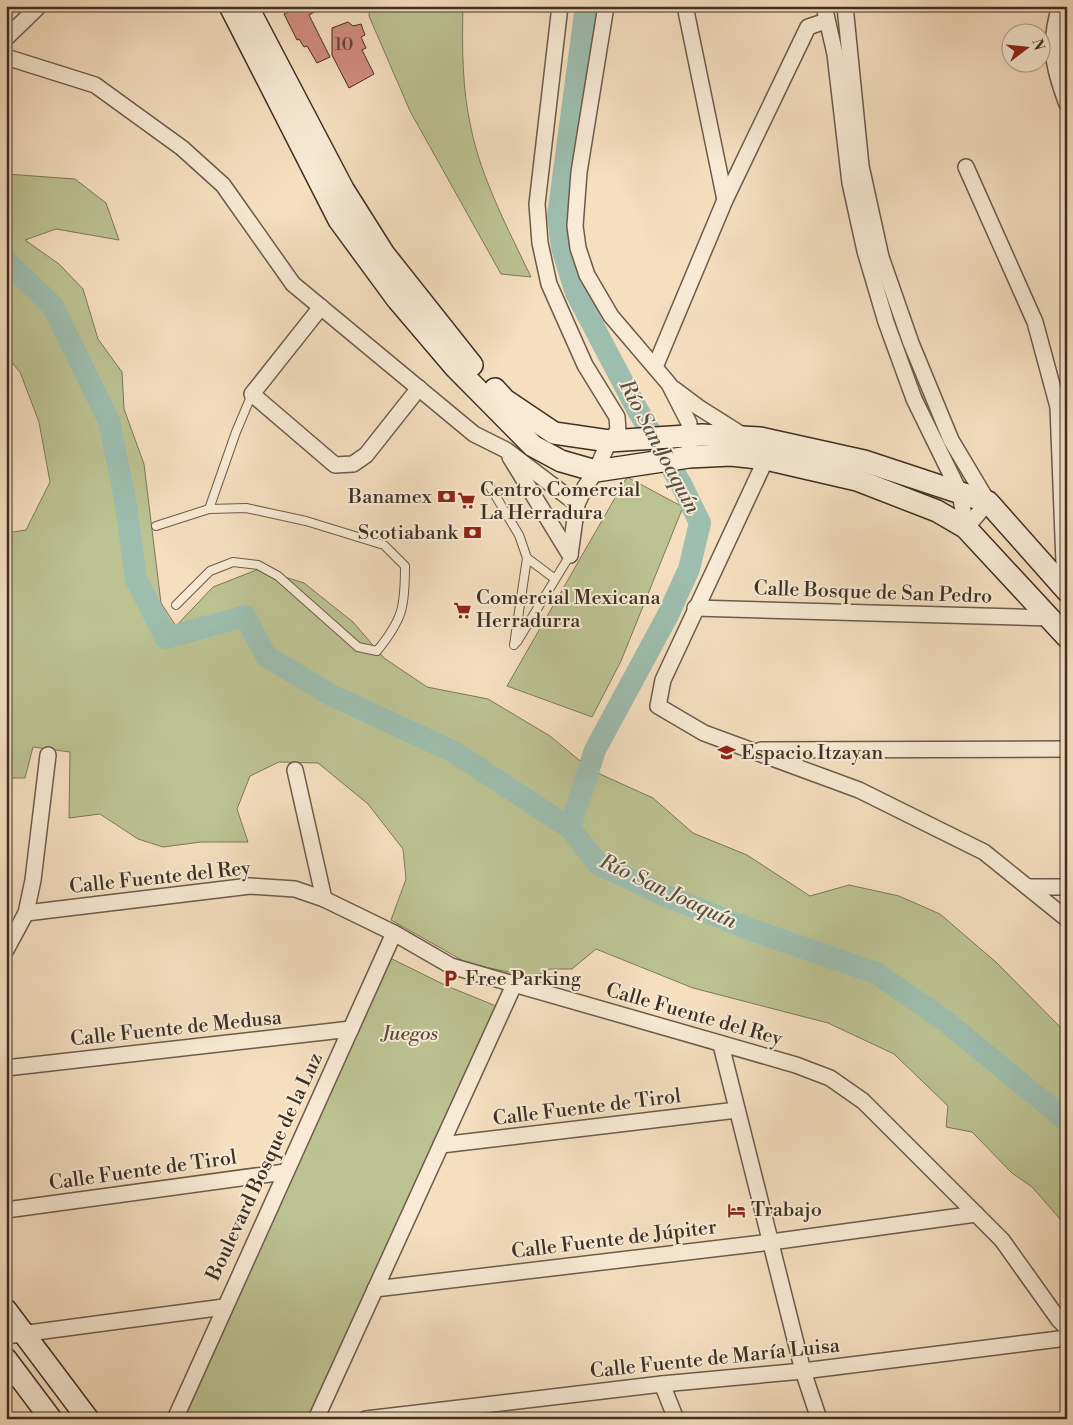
<svg xmlns="http://www.w3.org/2000/svg" width="1073" height="1425" font-family="'Libre Bodoni',serif">
<style>
.green{fill:#bcc292;stroke:#7d785b}
.lines{fill:none;stroke-linecap:round;stroke-linejoin:round}
.river{stroke:#9dbdae;stroke-width:22}
.building{fill:#d18b7e;stroke:#3e2f24}
.service-casing{stroke:#6c5b4b;stroke-width:10}
.minor-casing{stroke:#6c5b4b;stroke-width:18}
.secondary-casing{stroke:#3e2f24;stroke-width:24}
.service{stroke:#f8ead5;stroke-width:8}
.minor{stroke:#f8ead5;stroke-width:15}
.secondary{stroke:#f8ead5;stroke-width:21}
.labels{text-anchor:middle;dominant-baseline:central;stroke-width:4;stroke-linejoin:round;paint-order:stroke}
.number-label{font-size:18px;fill:#63463a}
.poi-label{font-size:20px;fill:#3e2f24;stroke:#f8ead5;text-anchor:start}
.street-label{font-size:20px;fill:#3e2f24;stroke:#f8ead5}
.park-label{font-size:20px;font-style:italic;fill:#574c3a;stroke:#f8ead5}
.water-label{font-size:21px;font-style:italic;fill:#565246;stroke:#f8ead5}
</style>
<rect width="100%" height="100%" fill="#f5dfbf"/>
<filter id="stains"><feTurbulence type="fractalNoise" baseFrequency=".004" numOctaves="4"/><feColorMatrix values="0 0 0 0 .2 0 0 0 0 .09 0 0 0 0 .02 0 0 0 .5 -.17"/></filter>
<radialGradient id="worn" r=".72"><stop offset=".6" stop-color="#630" stop-opacity="0"/><stop offset="1" stop-color="#630" stop-opacity=".3"/></radialGradient>
<g class="green">
<path d="M370,6H463C462,46 462,89 471,128C481,178 509,231 531,277L501,274L410,111L369,16Z"/>
<polygon points="6,174 75,179 106,203 119,240 56,229 25,240 59,264 83,289 98,339 122,372 124,409 144,464 161,603 176,626 213,587 259,569 304,583 353,622 384,658 427,687 488,699 550,736 591,770 653,798 693,833 747,855 810,896 849,885 899,896 940,914 997,963 1067,1034 1067,1227 1032,1187 1012,1173 972,1132 946,1127 948,1106 894,1054 828,1023 693,988 596,949 572,969 550,969 534,977 469,964 391,920 406,879 403,849 368,804 318,763 279,762 250,776 237,809 248,842 201,842 163,847 138,839 100,814 69,818 70,752 33,747 25,778 6,778 6,533 26,530 50,482 39,422 20,372 6,356"/>
<polygon points="627,477 683,507 621,661 592,717 507,686"/>
<polygon points="386,956 447,986 501,1008 313,1419 174,1419"/>
</g>
<g class="lines">
<g class="river">
<polyline points="6,261 52,305 109,421 125,499 136,579 166,638 245,616 266,656 331,695 454,752 570,828 598,864 666,896 749,929 876,973 944,1020 1067,1121"/>
<polyline points="570,828 595,750 668,615 689,569 700,523 681,484 637,409 576,293 562,248 558,216 586,6"/>
</g>
</g>
<g class="building">
<polygon points="291,6 325,6 309,15 330,57 317,63 307,46 304,47 299,39 297,40 284,14 293,10"/>
<polygon points="348,22 353,26 361,24 365,35 361,37 366,48 362,50 374,74 349,88 332,55 332,28"/>
</g>
<g class="lines">
<defs>
<g id="service">
<polyline points="489,485 519,535 527,558 514,645"/>
<polyline points="209,509 236,432 252,394"/>
<path d="M156,526L209,509L246,508L306,521L384,545L405,566C405,607 403,619 377,651L358,647L278,576L258,565L233,562L210,571L176,605"/>
<polyline points="527,558 555,579"/>
<polyline points="517,642 570,555"/>
</g>
<g id="minor">
<polyline points="560,6 537,204 540,243 549,284 585,365 617,417 618,431 609,441 596,471 585,487 577,504 570,555"/>
<polyline points="606,6 579,172 575,226 578,248 587,275 611,316 669,384 689,423 689,446"/>
<polyline points="685,6 725,200"/>
<polyline points="824,6 835,54 850,183 865,251 886,322 914,399 960,493 966,528"/>
<polyline points="845,6 861,166 881,257 911,343 951,440 988,502 966,528"/>
<path d="M1060,6C1048,45 1053,67 1067,104"/>
<polyline points="6,38 39,6"/>
<polyline points="6,57 95,85 182,148 223,185 293,284 474,434 506,450 577,504"/>
<polyline points="966,167 1035,322 1058,407 1065,589"/>
<polyline points="321,307 252,394 335,465 353,464 366,455 419,388"/>
<polyline points="655,367 725,200 808,27 826,21"/>
<polyline points="674,389 698,407 744,436"/>
<polyline points="768,450 766,459 663,680 658,706 704,733 859,790 984,852 1067,919"/>
<polyline points="510,457 570,555"/>
<polyline points="695,608 1050,618"/>
<polyline points="761,750 1067,749"/>
<polyline points="295,770 324,899"/>
<polyline points="1028,887 1067,887"/>
<polyline points="26,913 250,886 295,889 324,899 394,933 451,966 796,1065 830,1078 863,1101 1002,1240 1059,1320 1067,1328"/>
<polyline points="6,950 26,913 33,880 48,755"/>
<polyline points="721,1045 803,1371 819,1419"/>
<polyline points="6,1068 351,1029"/>
<polyline points="441,1145 737,1110"/>
<polyline points="6,1210 285,1172"/>
<polyline points="375,1289 771,1242 976,1214"/>
<polyline points="6,1336 224,1307"/>
<polyline points="662,1384 676,1419"/>
<polyline points="175,1419 394,933"/>
<polyline points="316,1419 514,985"/>
<polyline points="366,1419 662,1384 803,1371 1067,1338"/>
</g>
<g id="secondary">
<polyline points="230,6 339,220 397,299 454,366 533,446 561,461 596,471 689,457 731,455 766,459 857,480 937,511 966,528 1067,637"/>
<polyline points="247,6 343,189 384,254 472,365"/>
<polyline points="495,389 505,400 554,433 609,441 702,435 760,438 864,461 988,502 1067,591"/>
<polyline points="6,1310 88,1419"/>
<polyline points="6,1359 51,1419"/>
</g>
</defs>
<use href="#service" class="service-casing"/>
<use href="#minor" class="minor-casing"/>
<use href="#secondary" class="secondary-casing"/>
<use href="#service" class="service"/>
<use href="#minor" class="minor"/>
<use href="#secondary" class="secondary"/>
</g>
<defs>
<symbol id="bank-bare" viewBox="-9 -9 18 18"><path d="M-6-4H6V4H-6ZM0-2.3a2.3 2.3 0 1 0 0 4.6a2.3 2.3 0 1 0 0-4.6Z" fill="#8f2418" stroke="#f8ead5" stroke-width="2.5" paint-order="stroke"/></symbol>
<symbol id="supermarket-bare" viewBox="-9 -9 18 18"><path d="M-6-5.5h2.5l.6 2H6L4.5 2H-2.5L-4.4-4H-6ZM-1.5 3.2a1.3 1.3 0 1 0 .1 0ZM3 3.2a1.3 1.3 0 1 0 .1 0Z" fill="#8f2418" stroke="#f8ead5" stroke-width="2.5" paint-order="stroke"/></symbol>
<symbol id="school-bare" viewBox="-9 -9 18 18"><path d="M0-5L7-2L0 1L-7-2ZM-4 1L0 2.5L4 1V4Q0 6-4 4Z" fill="#8f2418" stroke="#f8ead5" stroke-width="2.5" paint-order="stroke"/></symbol>
<symbol id="parking-bare" viewBox="-9 -9 18 18"><path d="M-3.5-5.5H1a3.5 3.5 0 0 1 0 7H-1V5.5H-3.5ZM-1-3.4V-.6H.8a1.4 1.4 0 0 0 0-2.8Z" fill="#8f2418" stroke="#f8ead5" stroke-width="2.5" paint-order="stroke"/></symbol>
<symbol id="hotel-bare" viewBox="-9 -9 18 18"><path d="M-6-4.5h1.5V1H6V5H4.5V3h-9V5H-6ZM-4 0a1.8 1.8 0 1 1 3.6 0ZM.5 0V-2.5h3Q6-2.5 6 0Z" fill="#8f2418" stroke="#f8ead5" stroke-width="2.5" paint-order="stroke"/></symbol>
</defs>
<g fill-rule="evenodd">
<use href="#bank-bare" x="434" y="484" width="25" height="25"/>
<use href="#supermarket-bare" x="454" y="488" width="25" height="25"/>
<use href="#bank-bare" x="460" y="520" width="25" height="25"/>
<use href="#supermarket-bare" x="450" y="598" width="25" height="25"/>
<use href="#school-bare" x="714" y="740" width="25" height="25"/>
<use href="#parking-bare" x="438" y="966" width="25" height="25"/>
<use href="#hotel-bare" x="724" y="1198" width="25" height="25"/>
</g>
<g class="labels">
<g class="number-label">
<text x="344" y="44">10</text>
</g>
<g class="poi-label">
<text x="480" y="490">Centro Comercial<tspan x="480" dy="23">La Herradura</tspan></text>
<text x="432" y="497" text-anchor="end">Banamex</text>
<text x="458" y="533" text-anchor="end">Scotiabank</text>
<text x="476" y="598">Comercial Mexicana<tspan x="476" dy="23">Herradurra</tspan></text>
<text x="741" y="753">Espacio Itzayan</text>
<text x="465" y="979">Free Parking</text>
<text x="751" y="1210">Trabajo</text>
</g>
<g class="street-label">
<text transform="translate(873 593) rotate(2)">Calle Bosque de San Pedro</text>
<text transform="translate(160 878) rotate(-6)">Calle Fuente del Rey</text>
<text transform="translate(694 1015) rotate(16)">Calle Fuente del Rey</text>
<text transform="translate(176 1029) rotate(-6)">Calle Fuente de Medusa</text>
<text transform="translate(587 1108) rotate(-7)">Calle Fuente de Tirol</text>
<text transform="translate(265 1167) rotate(-65)">Boulevard Bosque de la Luz</text>
<text transform="translate(143 1171) rotate(-8)">Calle Fuente de Tirol</text>
<text transform="translate(614 1240) rotate(-7)">Calle Fuente de Júpiter</text>
<text transform="translate(715 1359) rotate(-6)">Calle Fuente de María Luisa</text>
</g>
<g class="park-label">
<text x="410" y="1034">Juegos</text>
</g>
<g class="water-label">
<text transform="translate(659 447) rotate(62)">Río San Joaquín</text>
<text transform="translate(668 892) rotate(25)">Río San Joaquín</text>
</g>
</g>
<rect width="1073" height="1425" fill="none" stroke="#f5dfbf" stroke-width="25"/>
<rect x="8" y="8" width="1058" height="1410" fill="none" stroke="#3e2f24" stroke-width="2.5"/>
<rect x="12" y="12" width="1048" height="1400" fill="none" stroke="#3e2f24"/>
<g transform="translate(1026 48) rotate(74)"><circle r="24" fill="#f8ead5" stroke="#ae9f8e"/>
<path d="M0-4L9 19L0 12L-9 19Z" fill="#8f2418"/>
<text y="-8" font-size="14" font-weight="bold" text-anchor="middle" fill="#3e2f24">N</text>
</g>
<rect width="100%" height="100%" filter="url(#stains)"/>
<rect width="100%" height="100%" fill="url(#worn)"/>
</svg>
